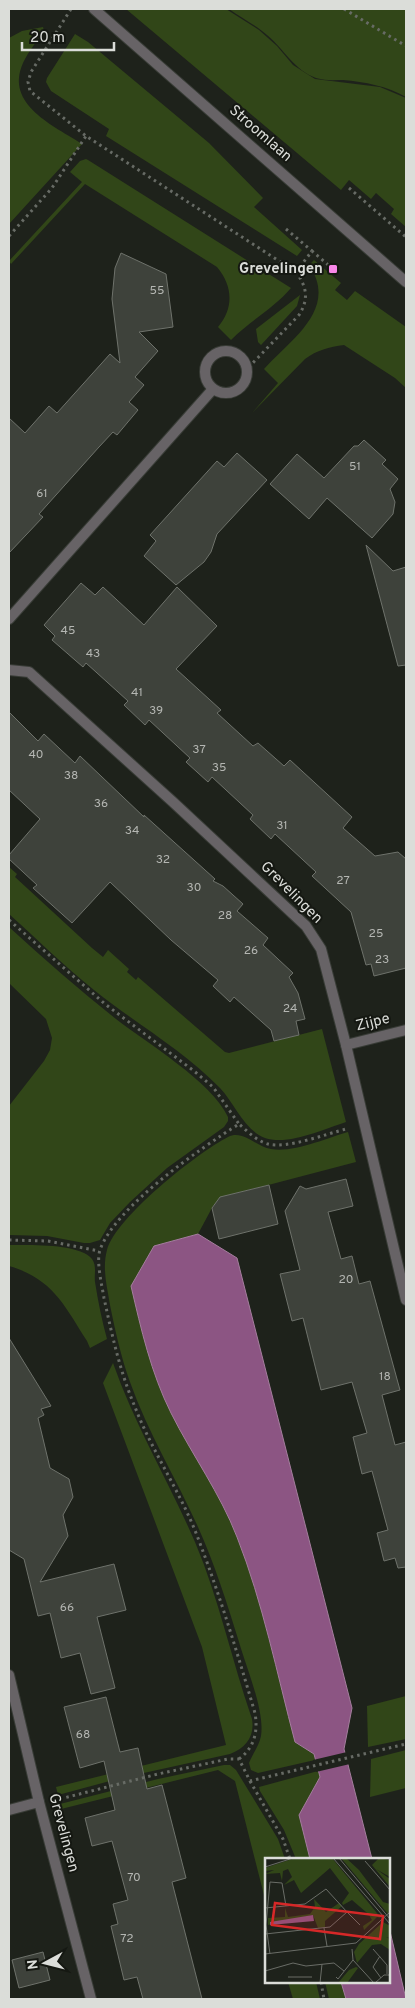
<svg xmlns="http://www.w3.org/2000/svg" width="415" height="2008" font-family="Overpass,sans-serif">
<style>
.green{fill:#314618}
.water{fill:#8c5583;stroke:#a47e9d}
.pier{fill:#1e221b}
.building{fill:#3e423b;stroke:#6e726b}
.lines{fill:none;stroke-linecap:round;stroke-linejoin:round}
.minor-casing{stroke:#383c36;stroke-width:12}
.path{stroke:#676b65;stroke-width:3;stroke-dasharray:2.5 4;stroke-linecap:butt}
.minor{stroke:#676366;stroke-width:10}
.poi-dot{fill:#f987e8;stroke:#151812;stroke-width:2}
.labels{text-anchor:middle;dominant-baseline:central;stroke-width:4;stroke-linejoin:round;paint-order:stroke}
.number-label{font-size:12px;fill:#b4b6b2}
.street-label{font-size:15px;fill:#dbddd9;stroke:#151812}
.poi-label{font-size:15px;font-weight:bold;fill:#dbddd9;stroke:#151812;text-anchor:end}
.inset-road{fill:none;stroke:#6a6d67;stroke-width:1}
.view{fill:#d62828;fill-opacity:0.15;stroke:#d62828;stroke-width:2.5}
.inset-edge{fill:none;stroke:#dbddd9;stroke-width:2.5}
</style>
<rect width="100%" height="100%" fill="#1e221b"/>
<g class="green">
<polygon points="126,9 226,9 259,30 277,46 293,65 315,79 380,87 406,98 406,227 391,214 394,209 376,193 371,199 349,180 341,190"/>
<path d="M229,9H406V97C387,86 365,82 343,80C334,80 326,81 316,78C294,70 284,49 267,35C256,25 241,18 229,9Z"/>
<path d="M43,27L44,31C37,41 28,52 23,63C4,105 55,126 82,144L9,224V38L22,31Z"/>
<polygon points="75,34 88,42 209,143 263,198 254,207 302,250 297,256 106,136 109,129 51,91 46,82 47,78"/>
<path d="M86,159L88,160L291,288C274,308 250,321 231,340L218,327C234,308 233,286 217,267L85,184L11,264L9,261L82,182L70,172L80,161Z"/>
<path d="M314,260L341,283L335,290L347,300L355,291L406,327V388L395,378L344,345C329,347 317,350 305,359L252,413L278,383L264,369C291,339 339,309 309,265Z"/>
<polygon points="300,295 297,306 261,345 258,342 256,329"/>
<path d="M9,867L17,874L15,877L92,948L103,957L108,950L129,969L127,972L136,980L138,977L225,1052L229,1053L322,1029L346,1122C324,1129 288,1146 265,1138C244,1130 235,1104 220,1088C183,1050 135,1023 94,990C64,966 37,939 9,914Z"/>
<path d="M9,927C44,959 79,990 116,1019C147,1043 212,1082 228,1117V1121L224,1127L167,1168L130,1202L110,1223L100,1240L90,1243H84L47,1236L9,1235V1106L44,1061L50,1050L52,1038L46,1019L9,983Z"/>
<path d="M348,1132L356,1162L222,1197L213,1206L198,1234L154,1246L160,1388L170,1411L210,1480L237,1535L257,1593L295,1742L314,1754L315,1760L258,1773L251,1770L249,1763C253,1753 259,1746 261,1736C265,1711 246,1667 239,1642C227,1603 215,1565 198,1527C176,1478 148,1433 130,1382C121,1357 115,1330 110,1305C107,1286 102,1269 107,1250C116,1217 197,1153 228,1137C243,1129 256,1147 271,1149C293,1153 327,1138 348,1132Z"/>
<path d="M9,1245C27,1245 80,1243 92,1259C97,1266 94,1274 95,1282C98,1301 102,1321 107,1339L90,1348L87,1341C64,1305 53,1279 9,1266Z"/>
<path d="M113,1363C135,1426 169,1482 195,1542C219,1599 232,1661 252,1719C255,1736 246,1748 230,1754L121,1778L58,1795L56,1787L226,1745L202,1647L103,1383Z"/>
<polygon points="406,1696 406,1739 368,1747 367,1706"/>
<polygon points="406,1750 406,1788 370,1797 371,1759"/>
<polygon points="224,1765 230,1765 236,1770 278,1839 285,1859 266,1859 266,1903 235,1781 218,1770 61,1809 60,1804 158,1779"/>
<polygon points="318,1771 320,1777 299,1815 310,1859 296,1859 284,1830 260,1791 259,1787"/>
<polygon points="288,1982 316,1982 320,1999 293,1999"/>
<polygon points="325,1982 341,1982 346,1999 329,1999"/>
</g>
<g class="water">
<path d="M198,1234L237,1258L352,1708L344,1749L372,1859H310L299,1815L320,1777L314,1754L295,1742C277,1674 263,1603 237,1537C220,1493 192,1455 171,1413C151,1373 141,1329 131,1286L154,1246Z"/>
<polygon points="389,1927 406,1999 346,1999 341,1982 389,1982"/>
</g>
<polygon class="pier" points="347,1752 350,1764 316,1772 313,1760"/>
<g class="building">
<polygon points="121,253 166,274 173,327 139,332 158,351 135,377 144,385 129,402 138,410 117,435 113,432 99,447 39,514 43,517 9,553 9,418 25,433 49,406 57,413 110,354 120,363 112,299 115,268"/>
<polygon points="364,440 386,460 382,464 398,479 390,489 395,502 393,514 372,538 327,498 309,519 270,484 297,454 324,478 354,446 358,446"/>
<polygon points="237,453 267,480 217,534 211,552 204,562 176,585 144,556 156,541 150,535 217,461 224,467"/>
<polygon points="366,545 393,571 406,567 406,665 398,666"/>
<polygon points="81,583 95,595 103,587 144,625 177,587 217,626 176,669 221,710 217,713 253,746 258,743 284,766 290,760 352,817 343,828 375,856 398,852 406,859 406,968 374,976 371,964 366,965 351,912 312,876 316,872 275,834 271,839 250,819 253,815 212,777 208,782 186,762 190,758 149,720 145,725 124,705 128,701 86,663 83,667 52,640 55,636 44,625"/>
<polygon points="9,712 38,741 44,734 75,763 80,756 144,817 144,815 215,879 213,881 223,886 243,904 237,911 268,938 263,945 293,973 289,977 298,993 305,1019 296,1021 299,1035 274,1041 271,1030 234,997 230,1002 213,986 218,980 171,940 110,882 72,923 33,888 37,885 9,859 9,855 40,819 9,790"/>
<polygon points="346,1179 353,1206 328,1212 341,1259 352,1256 359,1284 370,1281 400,1390 382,1395 395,1445 406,1442 406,1567 398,1568 395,1558 384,1561 377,1533 388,1530 372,1471 362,1474 353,1437 367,1433 352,1382 321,1390 303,1318 292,1321 280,1274 300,1270 285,1211 300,1186 306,1189"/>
<polygon points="269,1185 278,1224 219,1239 212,1208 220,1197"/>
<polygon points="9,1338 51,1406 41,1409 44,1415 38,1418 50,1468 69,1479 73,1497 63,1515 68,1536 40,1582 114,1564 126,1610 97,1617 115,1688 91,1694 80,1653 61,1658 50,1613 38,1616 24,1559 9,1550"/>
<polygon points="106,1697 120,1752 138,1748 147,1789 162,1785 186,1878 172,1882 202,1999 143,1999 137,1977 124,1980 111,1926 118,1924 113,1904 128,1900 112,1841 92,1846 85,1818 115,1810 104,1761 80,1768 64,1707"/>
<polygon points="43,1952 50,1980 19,1988 12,1960"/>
</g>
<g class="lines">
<defs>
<g id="minor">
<polyline points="94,9 406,282"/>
<circle cx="226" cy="372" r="21"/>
<polyline points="9,619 213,389"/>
<polyline points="9,670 29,672 173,802 306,926 321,949 346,1045 406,1300"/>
<polyline points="346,1045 406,1030"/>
<polyline points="9,1675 39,1802 91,1999"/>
<polyline points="9,1810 39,1802"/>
</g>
</defs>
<use href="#minor" class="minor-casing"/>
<g class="path">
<path d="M71,9L31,72L28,82L30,91L86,136L296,272C307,287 309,299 299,315L247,369"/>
<polyline points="344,9 406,46"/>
<polyline points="349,188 406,237"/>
<polyline points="286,229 312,251"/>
<polyline points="9,236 52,188 86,136"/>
<polyline points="296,272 312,251 334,270"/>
<polyline points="9,920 105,1004 194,1071 213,1087 239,1124"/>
<polyline points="9,1240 48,1241 99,1251"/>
<path d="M239,1759C255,1747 258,1731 255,1713C237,1652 219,1592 196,1533C179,1490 152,1451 135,1407C120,1372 112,1335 104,1298C102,1286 96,1261 100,1250C115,1207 201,1148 239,1124C248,1132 257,1141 268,1144C287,1149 326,1134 346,1129"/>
<polyline points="250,1781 283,1839 290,1859"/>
<polyline points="60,1799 158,1774 228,1759 239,1759 250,1781 406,1744"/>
<polyline points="321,1982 324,1999"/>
</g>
<use href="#minor" class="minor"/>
</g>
<rect class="poi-dot" x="328" y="264" width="10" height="10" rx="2.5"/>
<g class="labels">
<g class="number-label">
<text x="157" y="291">55</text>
<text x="355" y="467">51</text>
<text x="42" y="494">61</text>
<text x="68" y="631">45</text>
<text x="93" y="654">43</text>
<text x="137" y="693">41</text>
<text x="156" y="711">39</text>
<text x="199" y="750">37</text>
<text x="36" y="755">40</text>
<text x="219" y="768">35</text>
<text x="71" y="776">38</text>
<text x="101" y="804">36</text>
<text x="282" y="826">31</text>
<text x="132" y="831">34</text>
<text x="163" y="860">32</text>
<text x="343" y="881">27</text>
<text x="194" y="888">30</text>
<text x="225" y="916">28</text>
<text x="376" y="934">25</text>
<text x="251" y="951">26</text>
<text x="382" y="960">23</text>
<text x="290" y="1009">24</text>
<text x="346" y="1280">20</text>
<text x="385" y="1377">18</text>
<text x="67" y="1608">66</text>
<text x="83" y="1735">68</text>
<text x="134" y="1878">70</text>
<text x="127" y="1939">72</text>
</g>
<g class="street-label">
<text transform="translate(260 134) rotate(41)">Stroomlaan</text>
<text transform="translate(291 893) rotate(45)">Grevelingen</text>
<text transform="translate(373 1023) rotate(-14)">Zijpe</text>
<text transform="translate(63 1833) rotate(75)">Grevelingen</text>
</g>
<g class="poi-label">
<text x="323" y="269">Grevelingen</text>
</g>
</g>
<g transform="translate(265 1858)">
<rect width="125" height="125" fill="#1e221b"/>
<path d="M30,0H67L116,60L112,59L99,72L98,68L107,62L104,57L108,60L87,42L78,47L77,45L84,35L65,10L36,35L29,22L19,27L27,19L23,11L18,13L17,23L15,15L0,16L9,12L0,13V10ZM76,0H81L94,12L118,44L125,46L123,56ZM114,0L125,2V19L111,11L125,21V29L107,7ZM49,41L61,54L74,45L77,48L60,63V69L53,70L48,57L3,67V60L20,59V50L23,59L45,56L50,49ZM118,64L125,68V80L121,79L125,81V92L116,86L107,87L92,105L89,94L94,86ZM91,109L93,110L82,125H73L84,112Z" fill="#314618"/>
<path d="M48,57L49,63L5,67V64Z" fill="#8c5583"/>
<path class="inset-road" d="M68,0L125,66M74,0L125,61M100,3L125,32M0,9L28,0M0,50L40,46L61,31L82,54L65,69L0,76M82,54L95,67M59,70L62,88M87,91L88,102L109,125M108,91L122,107V116M0,96L91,85L125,54M5,96L1,67L5,24L17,25L21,48M115,98L108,109L116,120M0,113L28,105L41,108L69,105L79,113M23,119H47M71,119L73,121L88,102M55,125L57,106M110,125L119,117H125"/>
<path class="view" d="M10,45L118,58L115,81L7,67Z"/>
<rect width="125" height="125" class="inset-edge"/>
</g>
<rect width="415" height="2008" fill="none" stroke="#dbddd9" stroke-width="20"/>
<g transform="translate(45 1963) rotate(263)" stroke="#151812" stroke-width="4" paint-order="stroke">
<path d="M0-4L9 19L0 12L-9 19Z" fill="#dbddd9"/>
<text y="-8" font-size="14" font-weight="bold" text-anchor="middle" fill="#dbddd9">N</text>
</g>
<path d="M22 42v8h92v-8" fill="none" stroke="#dbddd9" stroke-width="2.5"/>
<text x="30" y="42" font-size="15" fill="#dbddd9" stroke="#151812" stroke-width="4" paint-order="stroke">20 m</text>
</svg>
